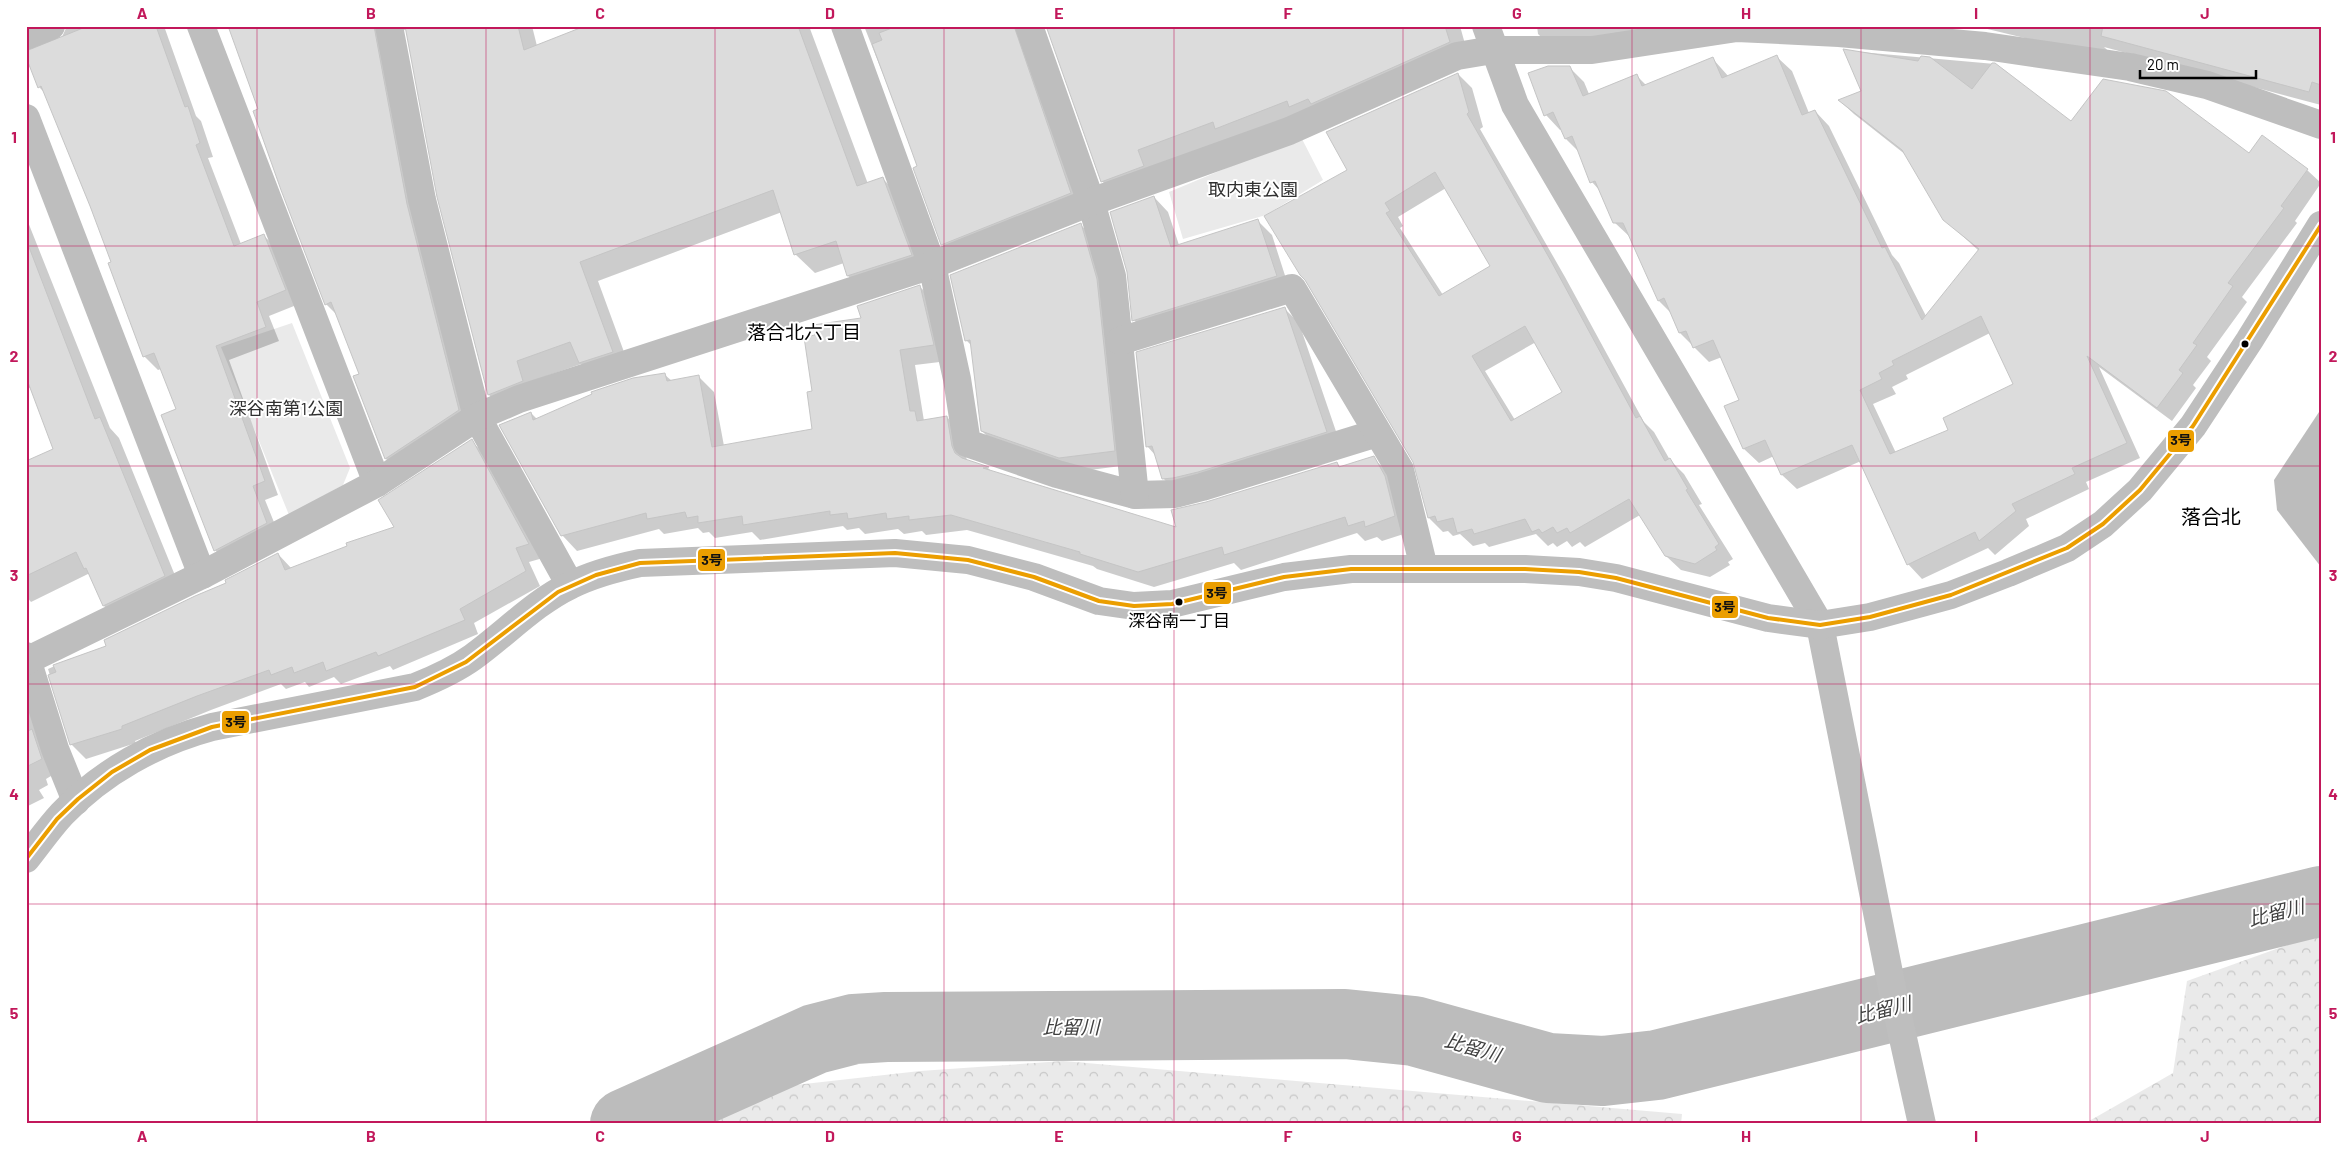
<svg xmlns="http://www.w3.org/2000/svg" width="2347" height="1150" font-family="Barlow,'Noto Sans JP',sans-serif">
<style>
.forest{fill:url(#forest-crowns)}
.park{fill:#eaeaea}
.water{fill:#bcbcbc}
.shadow{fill:#0003;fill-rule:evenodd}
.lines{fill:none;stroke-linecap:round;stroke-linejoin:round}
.river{stroke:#bcbcbc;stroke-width:70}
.building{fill:#dcdcdc;stroke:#c5c5c5;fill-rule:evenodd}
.minor{stroke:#bebebe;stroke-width:28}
.tertiary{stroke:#bebebe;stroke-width:28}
.bus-1-casing{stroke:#fff;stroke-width:8}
.bus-1{stroke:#eb9e00;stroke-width:4}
.grid{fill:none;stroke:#c2185b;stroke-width:1;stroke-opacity:0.55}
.bus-dot{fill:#000;stroke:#fff;stroke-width:2}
.labels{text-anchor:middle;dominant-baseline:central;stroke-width:4;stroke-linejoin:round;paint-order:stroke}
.bus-label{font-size:17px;fill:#000;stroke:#fff}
.park-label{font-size:18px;fill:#2f2f2f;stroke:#fff}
.neighbourhood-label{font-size:19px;fill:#000;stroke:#fff}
.water-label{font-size:19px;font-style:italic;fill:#404040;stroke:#fff}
.quarter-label{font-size:20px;fill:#000;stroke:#fff}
.line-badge{stroke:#fff;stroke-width:2}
.pale-badge-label{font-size:14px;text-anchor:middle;font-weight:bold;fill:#111}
.neatline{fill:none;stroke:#c2185b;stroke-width:2}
.grid-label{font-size:16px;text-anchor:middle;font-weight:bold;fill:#c2185b}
</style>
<defs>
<pattern id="forest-crowns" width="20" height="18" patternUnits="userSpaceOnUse" patternTransform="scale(1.25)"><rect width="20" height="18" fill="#eaeaea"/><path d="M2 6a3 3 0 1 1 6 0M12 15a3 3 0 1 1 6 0" fill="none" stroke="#c7c7c7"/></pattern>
</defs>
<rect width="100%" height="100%" fill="#fff"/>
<g class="forest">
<polygon points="2321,933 2321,1124 2084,1124 2173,1073 2187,981"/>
<polygon points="1063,1061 1682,1114 1681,1124 704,1124 707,1095 920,1071"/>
</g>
<g class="park">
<polygon points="1301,137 1323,180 1266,215 1183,239 1169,192"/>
<polygon points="292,323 350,468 343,485 289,515 221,347"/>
</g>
<polygon class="water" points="2321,409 2321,567 2277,510 2274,480"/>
<g class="shadow">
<polygon points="67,26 164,26 196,116 201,121 213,157 208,158 241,244 264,236 278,249 299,304 269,316 279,341 229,360 278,495 265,500 280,537 228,564 215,550 177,410 161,369 158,370 144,356 113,263 46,94 39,87"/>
<polygon points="229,26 532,26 537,46 589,26 809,26 868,184 883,179 902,198 930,274 867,295 848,276 844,263 815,273 795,254 782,212 598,281 631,371 599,382 581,364 535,380 508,414 489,395 438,196 407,29 398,33 478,429 405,478 386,459 354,377 360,374 337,315 326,304"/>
<polygon points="864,26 1460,26 1465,44 1119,199 1102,181 1048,28 1041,28 1088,210 959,261 942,244 909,140"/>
<polygon points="1537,26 1694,26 1553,48 1538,34"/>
<polygon points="1860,26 1944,26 1959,41"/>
<polygon points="1975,26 2321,26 2321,105 2104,47 2119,61"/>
<path d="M1849,51L1995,64L2071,123L2249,155L2307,170L2321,183L2295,221L2297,223L2242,297L2247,302L2207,357L2211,361L2193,385L2196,388L2172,421L2099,367L2140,458L2086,482L2089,489L2026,519L2029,526L1995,555L1988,548L1922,579L1908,564L1861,461L1797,489L1782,475L1774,456L1759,463L1744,449L1726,407L1740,400L1722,357L1709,362L1680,333L1673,315L1659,301L1630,237L1614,222L1601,192L1592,182L1579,152L1566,139L1562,129L1560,130L1546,115L1569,67L1584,82L1589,94L1636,75L1647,86L1713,59L1729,77L1777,57L1792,71L1809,113L1815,111L1829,126L1892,255L1899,263L1926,316L1979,251L1944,219L1906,155L1854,114L1840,101L1863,91ZM1990,333L2014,384L1950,430L1896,453L1873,404L1896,394L1892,387L1908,379L1906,375Z"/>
<path d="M1458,74L1472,88L1483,127L1480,129L1565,277L1644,422L1654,432L1670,460L1684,474L1702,504L1699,505L1733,559L1728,562L1730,565L1710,577L1681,570L1666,556L1640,515L1585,547L1580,542L1572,547L1567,541L1557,547L1553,543L1548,546L1536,534L1489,547L1485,543L1473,546L1460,534L1453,536L1448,531L1443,532L1429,518L1348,171ZM1446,188L1492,266L1443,295L1400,228L1403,226L1398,217ZM1536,342L1564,393L1515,420L1485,371Z"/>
<polygon points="1154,197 1168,212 1179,245 1258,221 1272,235 1290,291 1148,335 1134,320"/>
<polygon points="26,217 110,428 119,438 183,595 123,625 104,606 90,573 31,602 26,596 26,463 55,449 31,387 26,390"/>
<polygon points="1080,224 1095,239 1129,465 1074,472 997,446 982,431 972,346 966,340"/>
<polygon points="920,287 936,302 948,361 915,365 924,421 947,417 962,433 967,461 988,468 992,472 1177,529 1206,503 1337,463 1341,468 1373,458 1389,473 1410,532 1382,541 1377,537 1365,541 1357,533 1241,570 1234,563 1154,587 1097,569 1093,566 967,530 926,535 922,531 904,534 898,529 865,534 859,528 847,530 843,526 760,540 752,532 715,538 709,532 703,533 698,528 664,534 659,529 577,551 562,535 531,413 537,419 665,375 672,381 699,377 714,392 724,446 814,430 816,336 862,319"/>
<polygon points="1284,308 1299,323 1341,446 1177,493 1163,478 1156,456 1147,446"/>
<polygon points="471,441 486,455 543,558 529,562 540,586 474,623 478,634 393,670 390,666 341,684 334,677 309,687 305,682 286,689 281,684 211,710 135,741 136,743 86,759 72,745 48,669 68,660 108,646 228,584 278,554 292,569 396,527"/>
<polygon points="26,690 56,773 46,779 48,785 39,790 44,798 26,807"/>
</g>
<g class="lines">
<polyline class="river" points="625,1124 815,1039 854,1029 886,1027 1345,1024 1414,1031 1548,1068 1603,1071 1657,1065 2321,901"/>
</g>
<g class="building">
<polygon points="88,26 156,26 185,107 188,106 200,143 196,145 234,246 264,234 286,290 257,302 266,327 216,346 265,481 253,486 267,523 214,551 161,415 176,409 154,353 143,357 108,263 111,262 90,206 41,86 38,88 26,57 26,51"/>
<polygon points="228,26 374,26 407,204 459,410 385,459 353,376 359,374 331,302 325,305 281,190 253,111 258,109"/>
<polygon points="405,26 518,26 524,50 585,26 798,26 857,186 883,177 912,255 847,276 836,241 794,255 773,190 580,262 613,352 579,363 570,342 517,361 523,381 488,395 437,197"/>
<polygon points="897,26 1014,26 1071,193 941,245 913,168 917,166 908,141 872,44 882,40 879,33"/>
<polygon points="1046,26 1445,26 1450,42 1311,104 1308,99 1289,107 1287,101 1215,129 1213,122 1138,150 1144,166 1101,182"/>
<polygon points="2103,26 2321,26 2321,85 2312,82 2309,92 2101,36"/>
<path d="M1843,49L1918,61L1921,56L1930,57L1972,89L1992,63H1995L2071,121L2103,79L2166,91L2249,153L2262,135L2308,169L2281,206L2284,208L2228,283L2233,286L2193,343L2197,345L2179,370L2183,373L2157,408L2087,356L2127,443L2072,468L2075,474L2012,504L2016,511L1979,541L1975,532L1907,565L1852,445L1781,475L1765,440L1743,449L1724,406L1739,400L1713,340L1693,348L1686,331L1679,333L1664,298L1658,301L1623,223H1613L1595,181L1590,183L1572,136L1565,139L1553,112L1544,116L1528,73L1548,66H1570L1583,96L1637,74L1642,86L1713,57L1722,78L1777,55L1802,115L1815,110L1882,248L1885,247L1922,320L1979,249L1943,220L1902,150L1838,100L1861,91ZM1981,316L2013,384L1943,418L1948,430L1890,454L1860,390L1882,379L1879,373L1894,365L1892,361Z"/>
<path d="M1458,73L1469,112L1467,114L1551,261L1636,418L1640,416L1665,461L1670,458L1688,489L1686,490L1719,544L1715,547L1717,550L1695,564L1665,556L1629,499L1570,533L1567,528L1557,533L1553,527L1542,533L1539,529L1532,532L1525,519L1474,534L1472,529L1457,533L1453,518L1437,522L1435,516L1428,518L1413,462L1305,280L1300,275L1264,216L1347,170L1326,132ZM1435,172L1490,266L1439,296L1386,213L1390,211L1385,203ZM1525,326L1562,392L1511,421L1472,356Z"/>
<polygon points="1154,196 1171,247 1258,219 1277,276 1132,321 1127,272 1110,212"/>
<polygon points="1081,223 1097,279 1115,451 1059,458 981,431 970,340 965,341 950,275"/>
<polygon points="29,247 95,419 100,417 165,576 103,606 86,568 84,569 76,552 26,576 26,461 53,449 26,377 26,248"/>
<polygon points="920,285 934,345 900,350 910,411 915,411 917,421 947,416 952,446 955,453 962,458 989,467 983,468 1176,527 1171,510 1206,502 1337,462 1339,467 1374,456 1385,476 1395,516 1365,527 1364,521 1348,526 1345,517 1224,555 1222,547 1138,572 1080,554 1080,552 951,515 909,520 909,516 887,519 886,513 848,519 847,513 830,515 830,511 743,525 742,516 698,523 698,516 687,518 685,512 647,519 646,513 561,536 499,425 531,412 533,420 592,394 591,392 633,378 665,373 667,381 699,375 712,447 812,429 807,392 812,391 804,337 815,335 813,325 861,318 857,306"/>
<polygon points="1285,307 1327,432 1198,472 1173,478 1162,479 1152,446 1146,447 1136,352"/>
<polygon points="472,439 529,544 516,548 526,571 460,609 465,620 378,656 376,652 326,671 323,662 294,673 292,667 271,675 269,670 197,696 122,726 122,729 70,745 48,675 56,672 53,665 106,646 104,640 195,596 226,583 225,580 278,553 285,570 347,546 346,543 394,527 378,500"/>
<polygon points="32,729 42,759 26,767 26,732"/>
</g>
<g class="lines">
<g class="minor">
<polyline points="201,26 377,483"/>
<polyline points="389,26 422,200 477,417 570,585"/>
<polyline points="845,26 932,265 957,379 967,443 1057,474 1135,495 1175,494 1202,487 1377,433"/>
<polyline points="1029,26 1091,202 1112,276 1135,495"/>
<polyline points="1486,26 1515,105 1820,625 1893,993 1922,1124"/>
<polyline points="26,36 51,26"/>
<polyline points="26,118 202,575"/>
<polyline points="1120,341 1292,288 1400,470 1424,568"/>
<polyline points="26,656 55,749 76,801"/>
<polyline points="26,661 202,575 377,483 477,417 519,399 932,265 1091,202 1289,131 1457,56 1493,50 1592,50 1737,28 1839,33 1985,46 2130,67 2207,85 2321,125"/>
</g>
<path class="tertiary" d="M26,859C38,844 49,828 62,814C102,772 156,742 212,727L415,687C435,679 455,670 473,657C505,634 535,602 571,585C593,574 616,568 640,563L895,553L968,560L1034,577L1099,601L1134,606L1172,604L1284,577L1351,569H1525L1579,572L1616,578L1768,618L1820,625L1870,617L1951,595L2008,573L2067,548L2103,524L2140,490L2193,426L2249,341L2321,225"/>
<defs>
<polyline id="bus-1" points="26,859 57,819 78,799 112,772 150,750 212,727 415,687 466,662 558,592 596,575 640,563 895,553 968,560 1034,577 1099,601 1134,606 1172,604 1284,577 1351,569 1525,569 1579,572 1616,578 1768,618 1820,625 1870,617 1951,595 2067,548 2103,524 2140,490 2193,426 2321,225"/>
</defs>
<use href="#bus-1" class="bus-1-casing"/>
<use href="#bus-1" class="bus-1"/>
</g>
<path class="grid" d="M257,26V1124M486,26V1124M715,26V1124M944,26V1124M1174,26V1124M1403,26V1124M1632,26V1124M1861,26V1124M2090,26V1124M26,246H2321M26,466H2321M26,684H2321M26,904H2321"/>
<g class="bus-dot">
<circle cx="2245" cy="344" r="4.5"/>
<circle cx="1179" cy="602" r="4.5"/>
</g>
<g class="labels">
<g class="bus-label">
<text x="1179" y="620">深谷南一丁目</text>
</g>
<g class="park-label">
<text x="1253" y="189">取内東公園</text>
<text x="286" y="408">深谷南第1公園</text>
</g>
<g class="neighbourhood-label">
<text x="804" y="331">落合北六丁目</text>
</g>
<g class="water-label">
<text transform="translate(2276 912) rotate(-14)">比留川</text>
<text transform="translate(1883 1009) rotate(-14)">比留川</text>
<text x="1071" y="1026">比留川</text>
<text transform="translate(1473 1047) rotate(16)">比留川</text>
</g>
<g class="quarter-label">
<text x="2211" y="516">落合北</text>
</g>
</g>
<g class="line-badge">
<rect x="2167" y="429" width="28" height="24" rx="5" fill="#eb9e00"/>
<rect x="697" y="548" width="29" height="24" rx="5" fill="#eb9e00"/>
<rect x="1203" y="581" width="29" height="24" rx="5" fill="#eb9e00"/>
<rect x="1711" y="595" width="28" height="24" rx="5" fill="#eb9e00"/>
<rect x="221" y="710" width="29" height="24" rx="5" fill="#eb9e00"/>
</g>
<g class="pale-badge-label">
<text x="2181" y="445">3号</text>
<text x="712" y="565">3号</text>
<text x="1217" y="598">3号</text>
<text x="1725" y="612">3号</text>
<text x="236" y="727">3号</text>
</g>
<rect width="2347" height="1150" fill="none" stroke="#ffffff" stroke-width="55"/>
<path d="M2140 70v8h116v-8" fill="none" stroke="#000000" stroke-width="2.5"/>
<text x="2147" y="70" font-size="15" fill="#000000" stroke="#ffffff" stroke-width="4" paint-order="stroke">20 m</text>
<rect x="28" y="28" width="2292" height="1094" class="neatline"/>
<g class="grid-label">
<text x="142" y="19">A</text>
<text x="371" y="19">B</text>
<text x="600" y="19">C</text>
<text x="830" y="19">D</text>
<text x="1059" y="19">E</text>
<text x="1288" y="19">F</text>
<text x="1517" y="19">G</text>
<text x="1746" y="19">H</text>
<text x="1976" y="19">I</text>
<text x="2205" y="19">J</text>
<text x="14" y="143">1</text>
<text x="2333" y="143">1</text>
<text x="14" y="362">2</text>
<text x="2333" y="362">2</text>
<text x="14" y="581">3</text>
<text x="2333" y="581">3</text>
<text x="14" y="800">4</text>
<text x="2333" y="800">4</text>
<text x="14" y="1019">5</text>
<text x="2333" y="1019">5</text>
<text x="142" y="1142">A</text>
<text x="371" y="1142">B</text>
<text x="600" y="1142">C</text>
<text x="830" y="1142">D</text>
<text x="1059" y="1142">E</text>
<text x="1288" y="1142">F</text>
<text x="1517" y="1142">G</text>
<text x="1746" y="1142">H</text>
<text x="1976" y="1142">I</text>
<text x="2205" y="1142">J</text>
</g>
</svg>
